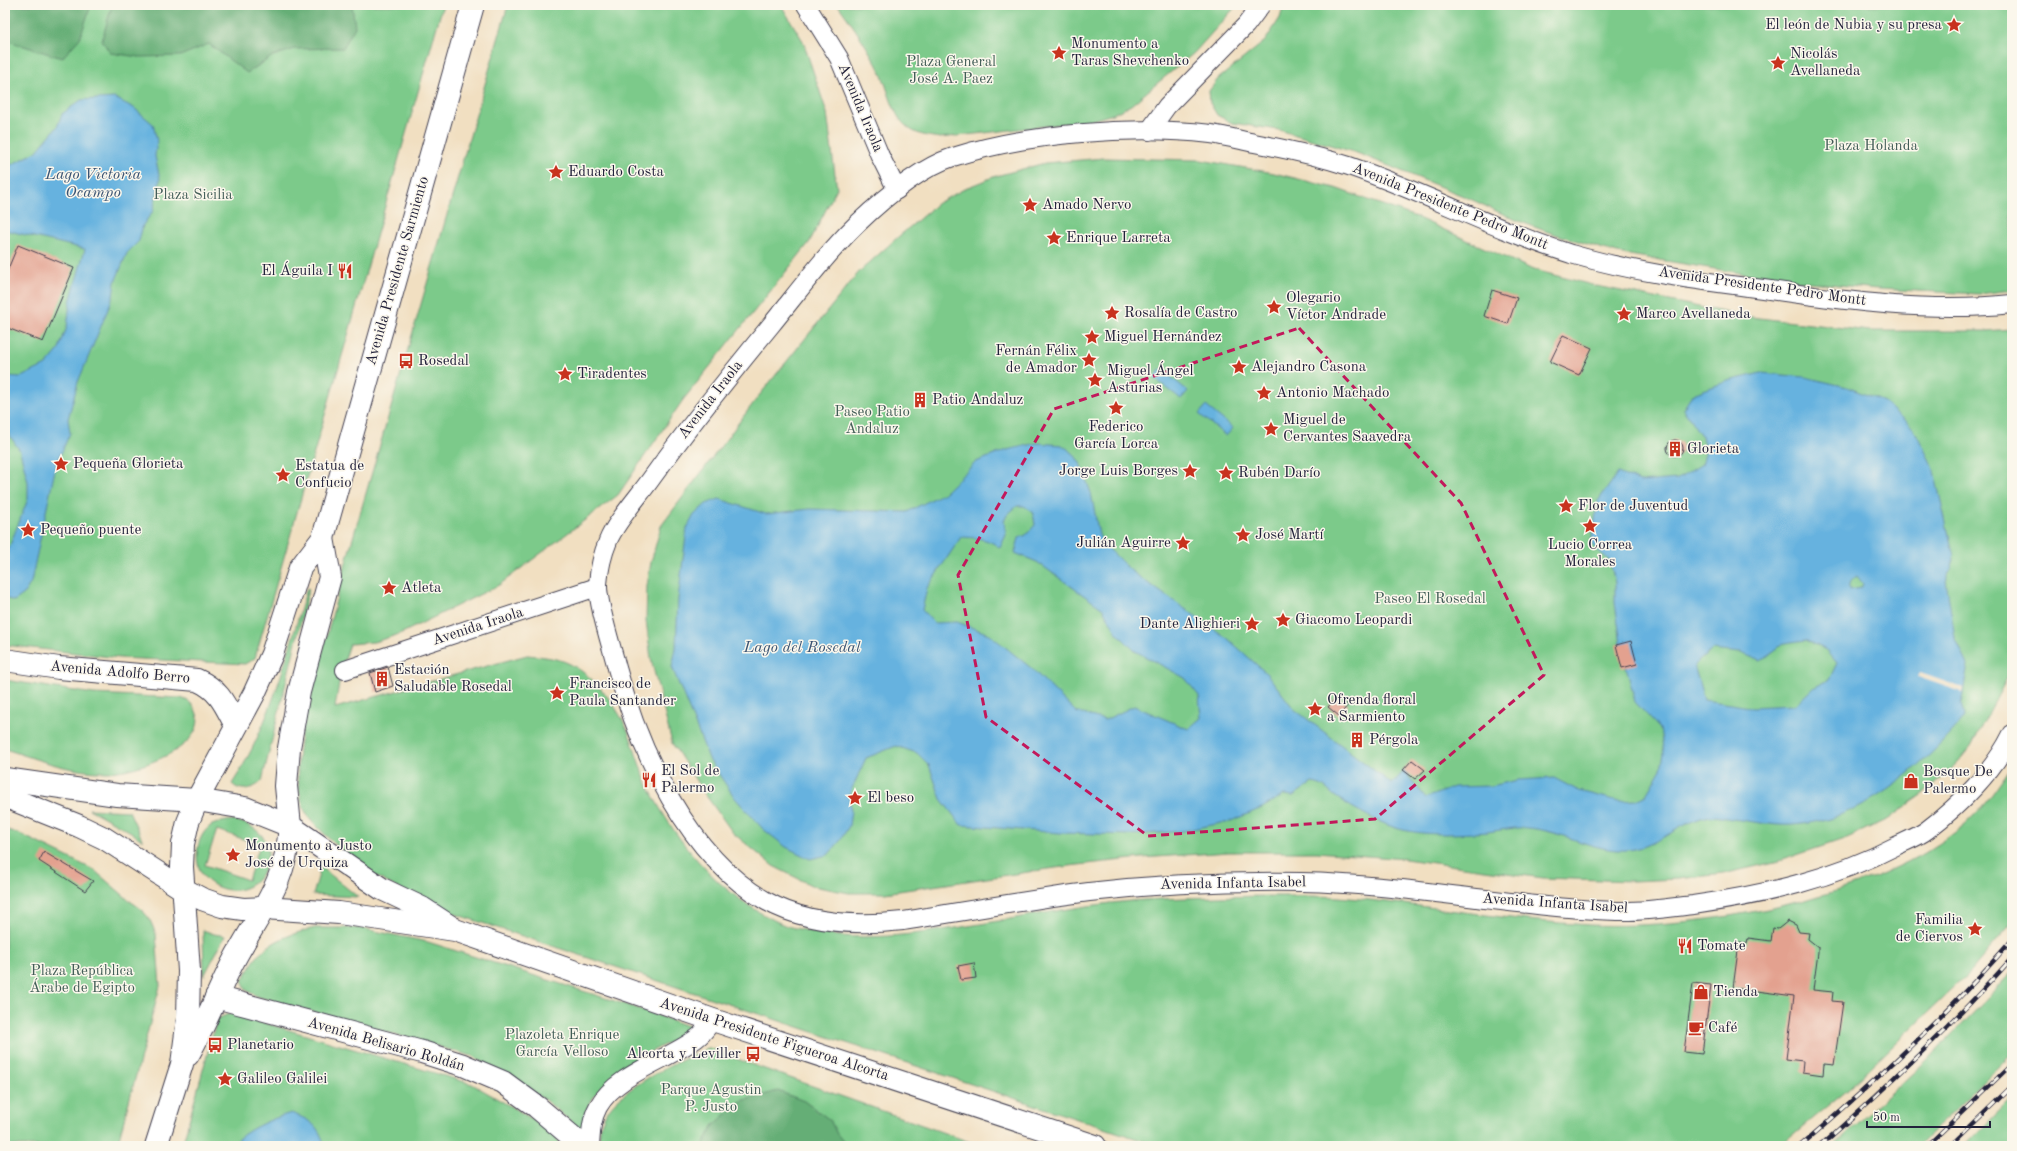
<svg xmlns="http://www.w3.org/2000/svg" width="2017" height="1151" font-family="'Old Standard TT',serif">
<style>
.green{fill:#7cca8a;stroke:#4f7662;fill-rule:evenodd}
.forest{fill:#65ae76;stroke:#446858}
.water{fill:#66b2df;stroke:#446a8d;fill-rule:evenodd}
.pier{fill:#f1dfc1}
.building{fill:#e3a18f}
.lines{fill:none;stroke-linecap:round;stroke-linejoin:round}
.street-casing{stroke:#413e4f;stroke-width:20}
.secondary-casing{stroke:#413e4f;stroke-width:24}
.primary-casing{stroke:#413e4f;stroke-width:24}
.street{stroke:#fff;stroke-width:18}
.secondary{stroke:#fff;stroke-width:22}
.primary{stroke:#fff;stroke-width:22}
.rail-casing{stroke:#22223b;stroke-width:4.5}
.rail{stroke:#fbf7ec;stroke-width:3;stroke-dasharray:9;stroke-linecap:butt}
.marked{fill:none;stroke:#c2185b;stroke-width:3;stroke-dasharray:8 5;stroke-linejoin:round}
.labels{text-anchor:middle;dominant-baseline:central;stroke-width:3;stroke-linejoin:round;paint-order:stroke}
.poi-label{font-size:15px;fill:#22223b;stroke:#fbf7ec;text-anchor:start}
.park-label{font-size:15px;fill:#425d57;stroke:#fbf7ec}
.street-label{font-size:15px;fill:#22223b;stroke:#fbf7ec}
.water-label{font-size:16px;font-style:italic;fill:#3a5474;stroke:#fbf7ec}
</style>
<rect width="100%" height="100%" fill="#fbf7ec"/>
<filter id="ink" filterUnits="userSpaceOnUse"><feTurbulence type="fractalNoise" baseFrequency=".025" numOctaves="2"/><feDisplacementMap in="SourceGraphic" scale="8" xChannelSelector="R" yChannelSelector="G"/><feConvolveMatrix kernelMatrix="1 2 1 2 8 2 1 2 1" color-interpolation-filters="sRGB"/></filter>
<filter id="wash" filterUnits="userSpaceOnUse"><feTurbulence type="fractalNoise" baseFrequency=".012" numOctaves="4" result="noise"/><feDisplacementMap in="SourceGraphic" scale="16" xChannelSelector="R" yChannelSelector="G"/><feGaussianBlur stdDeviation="0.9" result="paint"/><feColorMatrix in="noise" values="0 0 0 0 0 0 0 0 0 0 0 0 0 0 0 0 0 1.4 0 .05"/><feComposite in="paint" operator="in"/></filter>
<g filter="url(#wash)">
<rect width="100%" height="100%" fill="#f1dfc1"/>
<g class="green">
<polygon points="5,5 443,5 255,658 245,664 120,658 5,645"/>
<path d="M508,5H781L803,41L827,113L836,182L837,188L809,243L683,400L618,495L499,585L400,634L374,642L350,644L341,671L335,708L527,655C538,656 549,657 560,660C590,669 616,704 628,731C635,749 640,769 648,786C676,843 721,896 780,923C787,927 796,928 804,930C857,943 909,935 962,927C1027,917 1097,901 1162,899C1204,897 1247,896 1289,896C1305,896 1322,896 1339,897C1423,904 1506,921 1590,925C1700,930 1880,899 1965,824C1984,807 1998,787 2012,765V923L1971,971L1849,1088L1779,1146H1159L446,911C423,900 399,890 377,877C362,868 310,825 304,809C295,784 297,756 302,730L348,555Z"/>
<path d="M838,5H1237L1194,53L1131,105L1113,114L1089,121L940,138C927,136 916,135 906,126C893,116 888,88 881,73C869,49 854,27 838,5Z"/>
<polygon points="1284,5 2012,5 2012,290 1979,294 1878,289 1770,278 1617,253 1548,232 1516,220 1468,198 1357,153 1279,130 1232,123 1217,115 1210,103 1209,91 1218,79 1265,41 1280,18"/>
<polygon points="1104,158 1201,160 1274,173 1335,188 1416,217 1531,269 1592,285 1743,316 1869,331 1985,331 2012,329 2012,669 1971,746 1957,763 1925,793 1888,819 1847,838 1779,861 1723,874 1678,879 1632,881 1543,878 1405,859 1317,852 1229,852 1141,858 1069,866 885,893 849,893 813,886 773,866 733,833 702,790 672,743 651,659 646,620 647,586 651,562 661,526 758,397 859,272 898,237 938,203 968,187 996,176 1045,163"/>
<path d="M307,588L309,589L262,781C254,789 241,793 232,784C271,724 287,655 307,588Z"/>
<path d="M5,680L94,694L181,698C190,701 194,705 197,714C205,746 147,766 124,770C84,778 43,761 5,749Z"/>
<polygon points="89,809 129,811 143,841 131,832"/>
<path d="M233,820C257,825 277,842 264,869C254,893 225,897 206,879C192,866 195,835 212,825C219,822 226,821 233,820ZM217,830L260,845L248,880L205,865Z"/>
<polygon points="5,829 20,834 94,870 130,901 140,908 149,918 156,934 160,986 117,1146 5,1146"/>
<polygon points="321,867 358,897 313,895"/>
<path d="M315,928H360L428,942L643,1010L696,1029C661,1047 605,1070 588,1107C585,1114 584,1124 582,1131L544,1099L472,1056L259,997L246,990L242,981C247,973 251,964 257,957C271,940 294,933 315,928Z"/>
<polygon points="203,930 214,934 225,936 204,976"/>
<polygon points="2012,972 2012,1053 1918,1146 1833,1146 1926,1061"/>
<polygon points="231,1013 472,1084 541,1124 564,1146 182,1146 217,1019"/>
<path d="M710,1048L745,1062L981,1146H600C599,1138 599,1130 602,1122C612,1090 681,1060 710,1048Z"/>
<polygon points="2012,1098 2012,1146 1965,1146"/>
</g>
<g class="forest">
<polygon points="5,5 91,5 80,38 62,58 5,40"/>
<polygon points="112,5 352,5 355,27 343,48 295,49 273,56 247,73 209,44 180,56 139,57 110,53 102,40"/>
<polygon points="778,1091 804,1101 830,1120 837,1134 847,1146 703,1146 713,1126 741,1101"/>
</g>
<g class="water">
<polygon points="115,98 134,108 153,124 157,141 155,156 160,179 153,211 143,225 139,241 127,253 115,282 113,297 78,382 68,419 70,433 56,465 31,582 24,594 14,601 5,598 5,558 28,499 28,482 20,451 5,428 5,376 21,377 46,365 58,351 67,327 70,302 85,249 5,230 5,168 36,152 57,127 62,114 81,100"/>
<polygon points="1161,369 1188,391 1181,399 1154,378"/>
<path d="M1761,373L1805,377L1847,387L1884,402L1914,429L1933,467L1954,557L1946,581L1955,638L1968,665L1961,704L1964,715L1963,719C1920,770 1862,821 1792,825C1772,826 1751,821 1732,819C1725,818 1717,816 1710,816C1683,820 1661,844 1635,849C1598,856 1564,830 1527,828C1515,827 1501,830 1488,832C1460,834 1431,836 1403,830C1384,826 1352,808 1336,797C1326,790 1326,785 1312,783L1293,796L1284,795L1262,808L1231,821L1183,831L1131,835L1060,833L961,825L941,799L929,765L917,753L896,746L866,758L849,795L851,811L849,826L840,841L828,855L810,859L786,847L763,829L735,798L710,761L672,667L676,648L678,599L687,528L694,515L706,504L719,499L766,514L810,509L907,512L944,493L976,462L1007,450L1037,443L1062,445L1073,453L1080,463L1091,493L1099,535L1103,543L1129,569L1142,579L1227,638L1267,674L1294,709L1392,784L1404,771L1426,798L1454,787L1491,786L1518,780L1554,778L1579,791L1619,801L1636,800L1646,795L1661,769L1664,753L1660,729L1635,702L1622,650L1615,603V583L1610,561L1591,544L1598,501L1618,473L1640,482L1678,479L1702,464L1706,450L1702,437L1683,409L1693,394L1728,381ZM1017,506H1024L1033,512L1035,525L1026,535L1019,538L1015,553L1037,562L1103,609L1117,633L1135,651L1185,678L1199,696L1201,718L1188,729L1134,706L1105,720L1076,712L1031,668L989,634L957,622L934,623L922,610L927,588L961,537C977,538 988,538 1000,548L1006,535L1004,521L1007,515ZM1857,576L1863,584L1861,588L1850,590C1849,583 1851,580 1857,576ZM1806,640L1826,650L1837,663L1829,680L1813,688L1795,705L1750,707L1704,700L1694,665L1712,650L1741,653L1761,661L1784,643Z"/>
<polygon points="1206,406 1233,428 1226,436 1199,414"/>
<path d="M291,1113C311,1120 318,1125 325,1146H230C247,1129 268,1120 291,1113Z"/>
</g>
<polygon class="pier" points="1920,673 1963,688 1962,692 1918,677"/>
<g id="blocks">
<g class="building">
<polygon points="18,245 74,268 43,342 5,327 5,276"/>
<polygon points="1492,290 1517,298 1508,324 1484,316"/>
<polygon points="1563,335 1592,348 1579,375 1550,362"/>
<circle cx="1675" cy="448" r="8"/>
<polygon points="1631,641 1637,664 1622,668 1616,645"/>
<polygon points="388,667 393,686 375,692 370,673"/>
<polygon points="1337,696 1348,705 1339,716 1328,707"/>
<polygon points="1412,760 1425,770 1415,779 1403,770"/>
<polygon points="44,852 93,881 85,891 39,861"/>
<polygon points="1788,921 1796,925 1799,932 1809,933 1808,939 1818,947 1818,953 1813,990 1833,992 1832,1001 1843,1002 1834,1065 1824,1064 1823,1075 1802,1072 1803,1061 1786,1059 1794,996 1733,988 1739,943 1747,944 1748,938 1771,941 1773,928 1778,929"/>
<polygon points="974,963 976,978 961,980 958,966"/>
<polygon points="1693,983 1711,985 1702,1054 1684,1052"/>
</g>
</g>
</g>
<g filter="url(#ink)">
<use href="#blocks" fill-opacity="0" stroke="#413e4f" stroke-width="1"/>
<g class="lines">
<defs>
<g id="street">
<polyline points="806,5 839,58 880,156 897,190"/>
<polyline points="1149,131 1167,106 1246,25 1261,5"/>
<path d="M2012,304C1930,313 1845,301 1763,289C1699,281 1633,272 1571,254C1495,230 1424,192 1349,166C1318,156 1286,149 1254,143C1240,140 1225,136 1211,134C1131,125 1030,133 953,157C919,168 881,201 856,225C825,255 798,292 771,325C730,375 689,426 651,479C639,496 615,523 608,541C603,553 599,571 598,584C597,602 612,648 617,668C639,751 688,856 766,901C807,924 858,926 903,921C965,911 1027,900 1089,892C1159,884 1230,881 1301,882C1407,884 1511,907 1617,911C1643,912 1668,908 1693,905C1763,895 1833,879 1896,846C1906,841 1918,837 1927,830C1960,805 1994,771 2012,734"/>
<polyline points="345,670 597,587"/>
<path d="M590,1146C591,1133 591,1120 598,1107C616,1074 668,1060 697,1038C703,1034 708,1026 713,1020"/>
</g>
<g id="secondary">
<path d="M5,660L59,668L197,680C220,690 225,705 236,726"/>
<polyline points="183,889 202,899 222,906 243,909 264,908 339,913 455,930 713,1020 1095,1146"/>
<polyline points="216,997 422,1052 463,1065 503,1082 537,1107 583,1146"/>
<path d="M188,1055C208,1021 220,984 239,951C265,905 286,881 290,826"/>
<polyline points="156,1146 182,1064 188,1018 189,971 182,867 183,844 188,822 197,800 245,808 290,826 382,889 422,908 451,927"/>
</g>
<g id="primary">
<polyline points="5,779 117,795 197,800 254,694 272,654 300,568 323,538 473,5"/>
<polyline points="5,794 14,800 79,826 104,838 183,889"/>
<polyline points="290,826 286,786 289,748 299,692 330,577 323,538"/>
</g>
</defs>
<use href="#street" class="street-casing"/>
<use href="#secondary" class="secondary-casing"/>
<use href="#primary" class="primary-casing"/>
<use href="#street" class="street"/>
<use href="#secondary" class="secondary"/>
<use href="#primary" class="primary"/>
<defs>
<g id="rail">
<path d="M1800,1146C1875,1082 1948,1014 2012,940"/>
<path d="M1820,1146C1887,1087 1952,1025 2012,958"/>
<polyline points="1927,1146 2012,1064"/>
<polyline points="1950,1146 2012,1086"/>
</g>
</defs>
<use href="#rail" class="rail-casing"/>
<use href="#rail" class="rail"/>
</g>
</g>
<path class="marked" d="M1299,328L1461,503L1544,675L1375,819L1148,836L986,717L958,575L1054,409Z"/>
<defs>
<symbol id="sight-bare" viewBox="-9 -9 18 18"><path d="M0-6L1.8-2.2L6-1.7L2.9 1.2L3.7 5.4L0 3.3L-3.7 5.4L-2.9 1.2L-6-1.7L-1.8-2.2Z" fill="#c8321e" stroke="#fbf7ec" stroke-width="2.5" paint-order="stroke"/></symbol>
<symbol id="restaurant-bare" viewBox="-9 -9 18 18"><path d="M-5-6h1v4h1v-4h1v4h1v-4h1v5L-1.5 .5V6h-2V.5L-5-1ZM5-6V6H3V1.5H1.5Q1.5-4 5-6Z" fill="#c8321e" stroke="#fbf7ec" stroke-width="2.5" paint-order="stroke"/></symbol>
<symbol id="bus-bare" viewBox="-9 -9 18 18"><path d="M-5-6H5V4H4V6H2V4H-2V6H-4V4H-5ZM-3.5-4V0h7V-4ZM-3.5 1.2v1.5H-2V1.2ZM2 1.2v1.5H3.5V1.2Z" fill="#c8321e" stroke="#fbf7ec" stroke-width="2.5" paint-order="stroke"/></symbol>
<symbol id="building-bare" viewBox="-9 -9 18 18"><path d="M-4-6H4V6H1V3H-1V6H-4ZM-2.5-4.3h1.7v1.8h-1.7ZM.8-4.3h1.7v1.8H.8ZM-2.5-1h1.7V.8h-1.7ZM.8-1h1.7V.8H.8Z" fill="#c8321e" stroke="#fbf7ec" stroke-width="2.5" paint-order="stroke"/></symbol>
<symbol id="shop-bare" viewBox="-9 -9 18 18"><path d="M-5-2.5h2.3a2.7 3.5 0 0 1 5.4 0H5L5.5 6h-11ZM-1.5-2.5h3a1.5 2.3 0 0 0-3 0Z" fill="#c8321e" stroke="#fbf7ec" stroke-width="2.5" paint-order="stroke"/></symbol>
<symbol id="cafe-bare" viewBox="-9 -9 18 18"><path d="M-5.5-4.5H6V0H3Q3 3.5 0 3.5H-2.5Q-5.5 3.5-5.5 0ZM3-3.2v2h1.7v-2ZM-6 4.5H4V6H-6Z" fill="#c8321e" stroke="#fbf7ec" stroke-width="2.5" paint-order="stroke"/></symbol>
</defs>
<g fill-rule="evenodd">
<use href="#sight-bare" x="1943" y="14" width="22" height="22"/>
<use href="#sight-bare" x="1048" y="42" width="22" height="22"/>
<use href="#sight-bare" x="1767" y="52" width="22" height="22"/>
<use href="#sight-bare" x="545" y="161" width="22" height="22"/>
<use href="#sight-bare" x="1019" y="194" width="22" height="22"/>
<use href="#sight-bare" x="1043" y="227" width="22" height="22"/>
<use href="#restaurant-bare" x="334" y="260" width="22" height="22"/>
<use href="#sight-bare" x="1263" y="296" width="22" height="22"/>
<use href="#sight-bare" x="1101" y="302" width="22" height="22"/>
<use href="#sight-bare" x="1613" y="303" width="22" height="22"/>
<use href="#sight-bare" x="1081" y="326" width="22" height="22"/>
<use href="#sight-bare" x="1078" y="349" width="22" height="22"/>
<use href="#bus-bare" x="395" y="350" width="22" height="22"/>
<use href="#sight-bare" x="1228" y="356" width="22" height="22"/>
<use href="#sight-bare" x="554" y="363" width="22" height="22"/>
<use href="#sight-bare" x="1084" y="369" width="22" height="22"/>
<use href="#sight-bare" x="1253" y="382" width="22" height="22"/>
<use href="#building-bare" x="909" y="389" width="22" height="22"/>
<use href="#sight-bare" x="1105" y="397" width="22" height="22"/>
<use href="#sight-bare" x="1260" y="418" width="22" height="22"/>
<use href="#building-bare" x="1664" y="438" width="22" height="22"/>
<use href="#sight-bare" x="50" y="453" width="22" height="22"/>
<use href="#sight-bare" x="1179" y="460" width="22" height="22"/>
<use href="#sight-bare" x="1215" y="462" width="22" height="22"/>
<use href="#sight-bare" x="272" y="464" width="22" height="22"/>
<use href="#sight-bare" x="1555" y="495" width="22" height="22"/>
<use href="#sight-bare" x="1579" y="515" width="22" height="22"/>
<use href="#sight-bare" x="17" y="519" width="22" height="22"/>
<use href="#sight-bare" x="1232" y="524" width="22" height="22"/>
<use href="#sight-bare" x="1172" y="532" width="22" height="22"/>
<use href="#sight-bare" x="378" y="577" width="22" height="22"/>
<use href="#sight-bare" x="1272" y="609" width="22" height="22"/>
<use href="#sight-bare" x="1241" y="613" width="22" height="22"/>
<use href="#building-bare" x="371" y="668" width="22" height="22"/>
<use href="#sight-bare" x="546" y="682" width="22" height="22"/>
<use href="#sight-bare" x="1304" y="698" width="22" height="22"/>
<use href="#building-bare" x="1346" y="729" width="22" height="22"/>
<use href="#restaurant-bare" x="638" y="769" width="22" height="22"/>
<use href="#shop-bare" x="1900" y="770" width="22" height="22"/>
<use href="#sight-bare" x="844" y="787" width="22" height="22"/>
<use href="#sight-bare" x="222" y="844" width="22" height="22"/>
<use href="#sight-bare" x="1964" y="918" width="22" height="22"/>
<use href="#restaurant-bare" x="1674" y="935" width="22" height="22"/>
<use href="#shop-bare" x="1690" y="981" width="22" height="22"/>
<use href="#cafe-bare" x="1685" y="1017" width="22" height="22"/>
<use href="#bus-bare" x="204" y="1034" width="22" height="22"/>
<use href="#bus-bare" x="742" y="1043" width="22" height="22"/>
<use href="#sight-bare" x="214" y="1068" width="22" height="22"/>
</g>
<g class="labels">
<g class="poi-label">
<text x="1942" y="25" text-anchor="end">El león de Nubia y su presa</text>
<text x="1071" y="44">Monumento a<tspan x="1071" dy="17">Taras Shevchenko</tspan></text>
<text x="1790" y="54">Nicolás<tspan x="1790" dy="17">Avellaneda</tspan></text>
<text x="568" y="172">Eduardo Costa</text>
<text x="1042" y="205">Amado Nervo</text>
<text x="1066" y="238">Enrique Larreta</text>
<text x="333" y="271" text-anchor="end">El Águila I</text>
<text x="1286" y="298">Olegario<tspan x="1286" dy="17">Víctor Andrade</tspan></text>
<text x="1124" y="313">Rosalía de Castro</text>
<text x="1636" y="314">Marco Avellaneda</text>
<text x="1104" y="337">Miguel Hernández</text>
<text x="1077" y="351" text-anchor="end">Fernán Félix<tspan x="1077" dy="17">de Amador</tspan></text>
<text x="418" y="361">Rosedal</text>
<text x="1251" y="367">Alejandro Casona</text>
<text x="1107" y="371">Miguel Ángel<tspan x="1107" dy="17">Asturias</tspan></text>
<text x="577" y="374">Tiradentes</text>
<text x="1276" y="393">Antonio Machado</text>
<text x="932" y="400">Patio Andaluz</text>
<text x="1283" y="420">Miguel de<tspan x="1283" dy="17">Cervantes Saavedra</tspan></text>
<text x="1116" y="427" text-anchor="middle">Federico<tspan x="1116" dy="17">García Lorca</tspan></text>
<text x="1687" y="449">Glorieta</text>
<text x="73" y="464">Pequeña Glorieta</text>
<text x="295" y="466">Estatua de<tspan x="295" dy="17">Confucio</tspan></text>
<text x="1178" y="471" text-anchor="end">Jorge Luis Borges</text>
<text x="1238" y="473">Rubén Darío</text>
<text x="1578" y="506">Flor de Juventud</text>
<text x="40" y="530">Pequeño puente</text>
<text x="1255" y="535">José Martí</text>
<text x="1171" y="543" text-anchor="end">Julián Aguirre</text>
<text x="1590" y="545" text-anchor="middle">Lucio Correa<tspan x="1590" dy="17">Morales</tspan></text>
<text x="401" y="588">Atleta</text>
<text x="1295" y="620">Giacomo Leopardi</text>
<text x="1240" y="624" text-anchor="end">Dante Alighieri</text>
<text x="394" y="670">Estación<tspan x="394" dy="17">Saludable Rosedal</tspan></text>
<text x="569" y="684">Francisco de<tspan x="569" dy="17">Paula Santander</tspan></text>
<text x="1327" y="700">Ofrenda floral<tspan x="1327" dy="17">a Sarmiento</tspan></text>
<text x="1369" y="740">Pérgola</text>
<text x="661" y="771">El Sol de<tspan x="661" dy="17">Palermo</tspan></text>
<text x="1923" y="772">Bosque De<tspan x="1923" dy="17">Palermo</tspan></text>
<text x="867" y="798">El beso</text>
<text x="245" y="846">Monumento a Justo<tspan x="245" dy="17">José de Urquiza</tspan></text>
<text x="1963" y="920" text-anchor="end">Familia<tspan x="1963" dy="17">de Ciervos</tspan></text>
<text x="1697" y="946">Tomate</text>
<text x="1713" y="992">Tienda</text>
<text x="1708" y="1028">Café</text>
<text x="227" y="1045">Planetario</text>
<text x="741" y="1054" text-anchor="end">Alcorta y Leviller</text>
<text x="237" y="1079">Galileo Galilei</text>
</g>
<g class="park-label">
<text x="951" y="62">Plaza General<tspan x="951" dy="17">José A. Paez</tspan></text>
<text x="1871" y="146">Plaza Holanda</text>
<text x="193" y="195">Plaza Sicilia</text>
<text x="872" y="412">Paseo Patio<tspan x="872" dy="17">Andaluz</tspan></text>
<text x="1430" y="599">Paseo El Rosedal</text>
<text x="82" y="971">Plaza República<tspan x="82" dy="17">Árabe de Egipto</tspan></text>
<text x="562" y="1035">Plazoleta Enrique<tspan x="562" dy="17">García Velloso</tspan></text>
<text x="711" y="1090">Parque Agustin<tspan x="711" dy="17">P. Justo</tspan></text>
</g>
<g class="street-label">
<text transform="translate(860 108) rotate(67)">Avenida Iraola</text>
<text transform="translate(1450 207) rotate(22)">Avenida Presidente Pedro Montt</text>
<text transform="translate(398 271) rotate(-74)">Avenida Presidente Sarmiento</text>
<text transform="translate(1762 287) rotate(8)">Avenida Presidente Pedro Montt</text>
<text transform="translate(711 400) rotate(-52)">Avenida Iraola</text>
<text transform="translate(478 627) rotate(-18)">Avenida Iraola</text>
<text transform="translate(120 673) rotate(5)">Avenida Adolfo Berro</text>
<text transform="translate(1233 884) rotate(-1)">Avenida Infanta Isabel</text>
<text transform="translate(1555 904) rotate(4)">Avenida Infanta Isabel</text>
<text transform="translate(774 1040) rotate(18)">Avenida Presidente Figueroa Alcorta</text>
<text transform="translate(386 1045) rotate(16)">Avenida Belisario Roldán</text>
</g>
<g class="water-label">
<text x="93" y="175">Lago Victoria<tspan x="93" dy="18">Ocampo</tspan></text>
<text x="802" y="648">Lago del Rosedal</text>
</g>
</g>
<rect width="2017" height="1151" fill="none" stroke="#fbf7ec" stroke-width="20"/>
<path d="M1867 1121v6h123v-6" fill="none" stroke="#22223b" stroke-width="2"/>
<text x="1873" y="1121" font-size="12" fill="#22223b" stroke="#fbf7ec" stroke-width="3" paint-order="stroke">50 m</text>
</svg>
